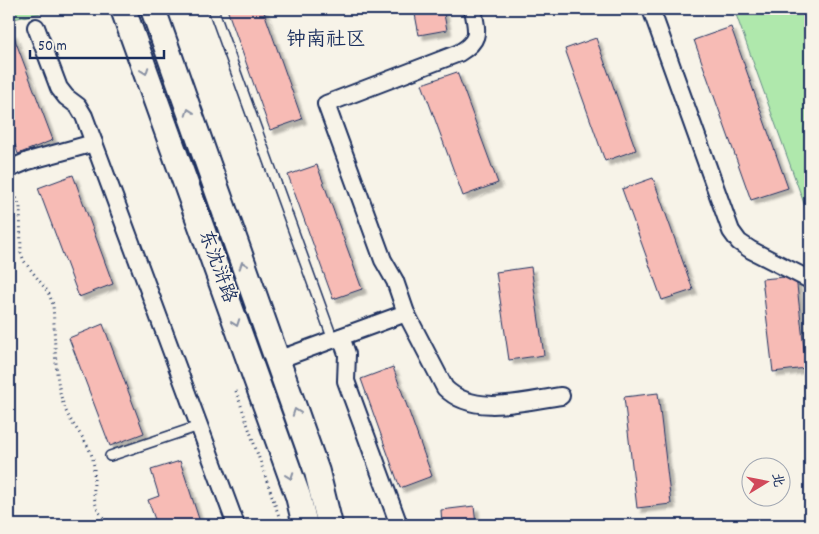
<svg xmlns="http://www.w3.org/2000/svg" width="819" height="534" font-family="Dekko,'LXGW WenKai TC',sans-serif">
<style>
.green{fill:#afe8ac;stroke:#658c85}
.building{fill:#f7bbb5;stroke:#1b2f5e;filter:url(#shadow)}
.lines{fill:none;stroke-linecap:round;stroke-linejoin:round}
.lane-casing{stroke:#1b2f5e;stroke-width:12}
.street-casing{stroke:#1b2f5e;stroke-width:20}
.secondary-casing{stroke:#1b2f5e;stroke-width:28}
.path{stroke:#1b2f5e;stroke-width:3;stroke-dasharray:1 4;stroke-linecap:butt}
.lane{stroke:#f7f3e8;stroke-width:9}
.street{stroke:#f7f3e8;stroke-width:16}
.secondary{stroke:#f7f3e8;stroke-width:24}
.oneway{stroke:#8991a3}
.labels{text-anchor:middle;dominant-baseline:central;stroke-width:4;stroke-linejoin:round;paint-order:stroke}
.street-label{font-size:19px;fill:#1b2f5e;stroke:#f7f3e8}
.neighbourhood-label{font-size:20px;fill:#1b2f5e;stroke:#f7f3e8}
</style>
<defs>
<filter id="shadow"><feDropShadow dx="4.5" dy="4.5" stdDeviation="1" flood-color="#0004"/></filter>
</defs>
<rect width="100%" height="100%" fill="#f7f3e8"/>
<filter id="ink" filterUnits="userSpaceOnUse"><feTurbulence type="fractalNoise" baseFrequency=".02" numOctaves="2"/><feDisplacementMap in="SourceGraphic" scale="10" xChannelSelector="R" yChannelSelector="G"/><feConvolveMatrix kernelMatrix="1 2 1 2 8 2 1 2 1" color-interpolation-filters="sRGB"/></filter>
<g filter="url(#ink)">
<g class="green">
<polygon points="9,9 59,9 9,20"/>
<polygon points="734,9 808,9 810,14 810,220"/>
</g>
<g class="building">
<polygon points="227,9 263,9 302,119 270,130"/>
<polygon points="414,9 443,9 447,30 419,35"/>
<polygon points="731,27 788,188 751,200 694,40"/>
<polygon points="12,32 53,140 18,154 9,127 9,33"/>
<polygon points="596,38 636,150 605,161 565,49"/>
<polygon points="457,72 498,183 463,196 422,84"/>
<polygon points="317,165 362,289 333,299 288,175"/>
<polygon points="73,175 113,284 79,297 38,188"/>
<polygon points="653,178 693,290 662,300 622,189"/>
<polygon points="531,267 544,355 509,360 496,272"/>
<polygon points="796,276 806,368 773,372 762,279"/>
<polygon points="103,324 144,433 110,446 69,338"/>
<polygon points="393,367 432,476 400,488 361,379"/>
<polygon points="658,393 671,504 637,508 624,397"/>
<polygon points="180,461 201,525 157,525 148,500 159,496 151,470"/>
<polygon points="474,506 476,525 442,525 441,510"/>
</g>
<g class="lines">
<defs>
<g id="lane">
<polyline points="213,9 333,340"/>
<polyline points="110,456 199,426"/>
</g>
<g id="street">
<path d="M473,9C477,32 481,40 459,53L326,104L383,260L395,281L406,313L445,388C474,417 525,401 561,396"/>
<polyline points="651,9 731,231 739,242 751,250 810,280"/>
<polyline points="36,27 59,88 66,97 78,106 84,116 236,525"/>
<polyline points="9,169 28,161 94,143"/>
<polyline points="341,337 347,354 346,381 399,525"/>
<polyline points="277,360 406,313"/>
</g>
<g id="secondary">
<polyline points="123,9 298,496 305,525"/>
<polyline points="153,9 317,472 330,525"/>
</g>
</defs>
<use href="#lane" class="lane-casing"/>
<use href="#street" class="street-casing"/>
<use href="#secondary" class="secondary-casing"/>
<g class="path">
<path d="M11,184L20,207L21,253L24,261L48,292L53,304C55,333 54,380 64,406C70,424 86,438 92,456C98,476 88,497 101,515C104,519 109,522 113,525"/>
<polyline points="236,391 282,525"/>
</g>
<use href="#lane" class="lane"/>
<use href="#street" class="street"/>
<use href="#secondary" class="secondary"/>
</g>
<defs><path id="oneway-chevron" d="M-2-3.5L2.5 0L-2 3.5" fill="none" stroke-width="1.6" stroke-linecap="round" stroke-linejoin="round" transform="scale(1.25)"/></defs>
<g class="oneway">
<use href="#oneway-chevron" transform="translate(145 71) rotate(70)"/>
<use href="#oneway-chevron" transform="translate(189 112) rotate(-109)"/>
<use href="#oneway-chevron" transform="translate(243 265) rotate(-109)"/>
<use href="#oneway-chevron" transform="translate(236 323) rotate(70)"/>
<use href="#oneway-chevron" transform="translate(296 412) rotate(-110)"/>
<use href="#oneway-chevron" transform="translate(290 476) rotate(70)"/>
</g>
</g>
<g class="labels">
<g class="street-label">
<text transform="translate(216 267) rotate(70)">东沈浒路</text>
</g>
<g class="neighbourhood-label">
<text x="326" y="41">钟南社区</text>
</g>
</g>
<rect width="819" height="534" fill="none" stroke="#f7f3e8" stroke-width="30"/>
<rect x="15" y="15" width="789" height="504" fill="none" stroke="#1b2f5e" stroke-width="2" filter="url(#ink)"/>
<g transform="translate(766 482) rotate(80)"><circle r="24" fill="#f7f3e8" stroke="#9fa5b1"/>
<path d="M0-4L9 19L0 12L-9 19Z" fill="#d1495b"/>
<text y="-8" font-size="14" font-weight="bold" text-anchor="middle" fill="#1b2f5e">北</text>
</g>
<path d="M30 50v8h134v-8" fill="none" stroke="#1b2f5e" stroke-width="2.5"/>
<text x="38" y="50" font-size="15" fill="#1b2f5e" stroke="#f7f3e8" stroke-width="4" paint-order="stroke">50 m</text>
</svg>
